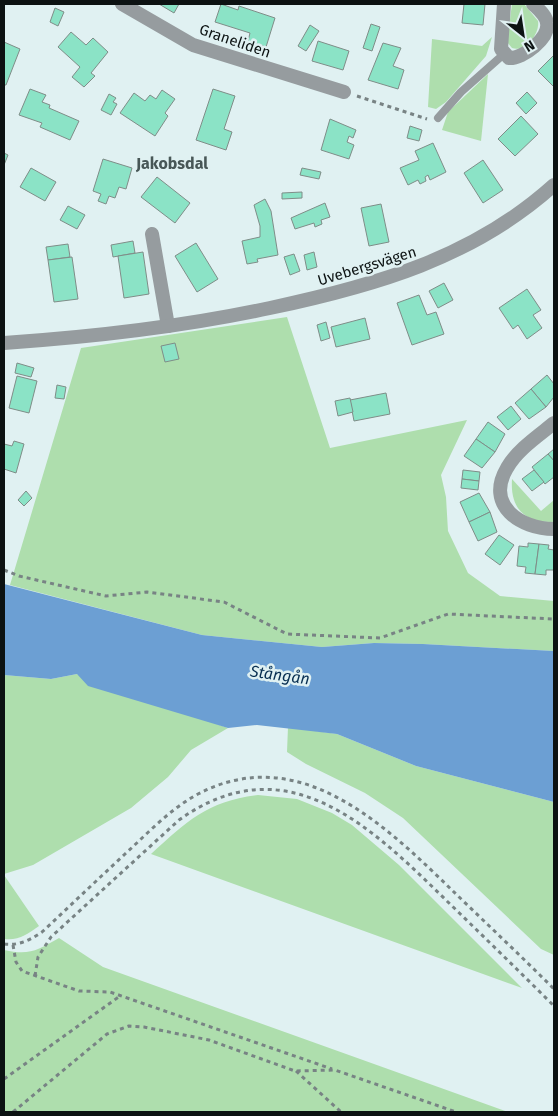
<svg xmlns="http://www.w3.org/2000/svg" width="558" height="1116" font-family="'Fira Sans',sans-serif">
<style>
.green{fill:#aedead}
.water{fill:#6c9fd3}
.building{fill:#8be3c6;stroke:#7f8d88}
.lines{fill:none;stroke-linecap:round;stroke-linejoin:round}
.path{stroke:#788384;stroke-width:3;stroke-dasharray:4 4;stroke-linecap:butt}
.service{stroke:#969c9f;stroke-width:8}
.minor{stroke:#969c9f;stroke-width:14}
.labels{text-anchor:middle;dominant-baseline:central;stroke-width:5;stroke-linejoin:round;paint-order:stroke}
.street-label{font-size:15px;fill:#0c1212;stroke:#e0f1f2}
.neighbourhood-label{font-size:16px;font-weight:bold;fill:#485757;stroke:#e0f1f2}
.water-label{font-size:16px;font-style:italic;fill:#082f51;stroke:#e0f1f2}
</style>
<rect width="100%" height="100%" fill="#e0f1f2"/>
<g class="green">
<path d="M512,4H524L538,21C540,33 526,53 512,48L507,42Z"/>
<polygon points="492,37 486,56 446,102 436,109 428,107 432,39 482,46"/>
<polygon points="488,74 481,141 442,130 448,112"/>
<polygon points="287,317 330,448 467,420 441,475 446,497 448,531 468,573 500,596 554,601 554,651 423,644 374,643 322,647 202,635 10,585 81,348"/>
<path d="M512,479L541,511L554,500V522C524,523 510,508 512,479Z"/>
<polygon points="77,674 228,728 191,750 168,777 131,808 33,865 4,874 4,675 51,679"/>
<polygon points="288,727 337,734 416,766 554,802 554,955 541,949 403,818 365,793 306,764 287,752"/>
<path d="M258,795L297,799L332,813L352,825L399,865L522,988L151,854C187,821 208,801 258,795Z"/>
<path d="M4,875L39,926C28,934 18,941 4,939Z"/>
<path d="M59,938L103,967L508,1112H4V950C30,956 37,950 59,938Z"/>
</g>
<polygon class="water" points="4,584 202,635 322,647 374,643 423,644 554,651 554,802 416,766 337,734 257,725 228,728 88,686 77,674 51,679 4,675"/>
<g class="building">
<polygon points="159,4 179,4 174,13"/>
<polygon points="221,4 238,10 239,6 275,18 266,47 248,41 250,33 215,22"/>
<polygon points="464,4 485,4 483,25 462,23"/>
<polygon points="55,8 64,12 58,26 50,22"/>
<polygon points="371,24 380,27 372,51 363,48"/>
<polygon points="310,25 319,31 306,51 298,46"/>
<polygon points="71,32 86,45 93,38 108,52 91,73 95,76 84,87 72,77 80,67 58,47"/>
<polygon points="318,41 349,51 343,70 312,61"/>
<polygon points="4,42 20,49 6,85 4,85"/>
<polygon points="383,43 401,48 393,66 404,70 398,89 368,80"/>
<polygon points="554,55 554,87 538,71"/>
<polygon points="30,89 46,95 42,102 50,105 49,108 79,121 70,140 40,127 42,123 19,115"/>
<polygon points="213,89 235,96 224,129 232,132 226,150 196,140"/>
<polygon points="162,90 175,99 165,113 168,116 155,136 120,113 134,93 145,101 150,95 156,99"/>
<polygon points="527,92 537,103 526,114 516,103"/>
<polygon points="109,94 116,98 113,102 117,104 111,115 101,110"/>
<polygon points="521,116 538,134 515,156 498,139"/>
<polygon points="330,119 356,130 353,138 349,136 347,142 354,145 349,159 321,150"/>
<polygon points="410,126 422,130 419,141 407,138"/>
<polygon points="433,143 446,172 430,180 428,175 425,177 426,181 420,184 418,180 408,185 400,168 419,160 415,151"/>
<polygon points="4,153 8,155 4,165"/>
<polygon points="103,159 132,168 126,189 119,187 115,198 109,196 106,204 98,201 101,194 93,191"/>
<polygon points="483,160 503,190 483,203 464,173"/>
<polygon points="31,168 56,182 45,201 20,187"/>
<polygon points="302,168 321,172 319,179 300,175"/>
<polygon points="157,177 190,203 175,223 141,197"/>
<polygon points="302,192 302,198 282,199 282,193"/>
<polygon points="265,199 271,211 278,255 257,259 258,262 247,264 242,241 260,237 260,226 254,205"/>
<polygon points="325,203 330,217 321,220 322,224 315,227 314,223 295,229 291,218"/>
<polygon points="381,204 389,242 369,246 361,208"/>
<polygon points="68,206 85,215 77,229 60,220"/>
<polygon points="133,241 135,253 113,257 111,245"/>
<polygon points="196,243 218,279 197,292 175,256"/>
<polygon points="68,244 70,257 48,260 46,247"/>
<polygon points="143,252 149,294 124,298 118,256"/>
<polygon points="314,252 317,267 307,270 304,255"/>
<polygon points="294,254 300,271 290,275 284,257"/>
<polygon points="72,257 78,299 54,302 48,260"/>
<polygon points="444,283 453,300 438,308 429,291"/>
<polygon points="527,289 541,310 533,315 542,328 527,339 518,325 513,329 499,308"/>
<polygon points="419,295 427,315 436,312 444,334 412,345 397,303"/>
<polygon points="365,318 370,339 336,347 331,327"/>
<polygon points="326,322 330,338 321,341 317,325"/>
<polygon points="175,343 179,359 165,362 161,346"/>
<polygon points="17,363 34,368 31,377 15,373"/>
<polygon points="547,375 554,384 554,397 546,407 531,389"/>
<polygon points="17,376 37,381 29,413 9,408"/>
<polygon points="57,385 66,387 64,399 55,398"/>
<polygon points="531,389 546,407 529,419 515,403"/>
<polygon points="386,393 390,414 354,421 350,400"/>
<polygon points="350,398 353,412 338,416 335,401"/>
<polygon points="511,406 521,419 508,430 497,417"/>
<polygon points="488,422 505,434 495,452 476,439"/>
<polygon points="476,439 495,452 482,468 464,456"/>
<polygon points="14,441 24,444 16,473 4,469 4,444 12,446"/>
<polygon points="554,449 554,461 548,454"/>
<polygon points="548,454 554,461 554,477 545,484 532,467"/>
<polygon points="463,470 480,472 479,481 462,479"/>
<polygon points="534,470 544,482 532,491 522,479"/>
<polygon points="462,479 479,481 478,490 461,488"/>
<polygon points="26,491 32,498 24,506 18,500"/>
<polygon points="479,493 490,512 469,522 460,502"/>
<polygon points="490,512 497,532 478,541 469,522"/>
<polygon points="499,535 514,545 500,565 485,554"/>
<polygon points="528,543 539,544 535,574 525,573 526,567 517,566 519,546 528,547"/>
<polygon points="539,544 549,545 548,549 554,550 554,570 546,570 546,575 535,574"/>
</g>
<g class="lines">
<g class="path">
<polyline points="357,96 427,119"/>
<polyline points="4,570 19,576 106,596 147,592 224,602 287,634 380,638 448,614 554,619"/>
<path d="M4,944C19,946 30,940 42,932C70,906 97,880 125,854C148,833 170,809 198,794C301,740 388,828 456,894C489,926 522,957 554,989"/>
<polyline points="13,945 16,962 22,971 79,991 110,992 332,1069"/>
<path d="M35,976L38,957L51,937L179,820C288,742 373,829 449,903C484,937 519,971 554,1006"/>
<polyline points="296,1071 341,1112"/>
<polyline points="4,1079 120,996"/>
<polyline points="13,1112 107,1034 129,1026 144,1027 209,1040 295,1071 335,1070 456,1112"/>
</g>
<polyline class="service" points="438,118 461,92 504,54"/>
<g class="minor">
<polyline points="122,4 193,45 344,92"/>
<path d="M504,4L501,49L509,58C523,59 550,38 547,23C546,15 538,9 533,4"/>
<polyline points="152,234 168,326"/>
<path d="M4,343C93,337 182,327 270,308C374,286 473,258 554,185"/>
<path d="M554,423C538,436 517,450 507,468C485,505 520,529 554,529"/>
</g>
</g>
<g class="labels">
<g class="street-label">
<text transform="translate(235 41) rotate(19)">Graneliden</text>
<text transform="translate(367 266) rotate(-17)">Uvebergsvägen</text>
</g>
<g class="neighbourhood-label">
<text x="172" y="163">Jakobsdal</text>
</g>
<g class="water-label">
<text transform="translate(280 675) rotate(8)">Stångån</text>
</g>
</g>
<rect width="558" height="1116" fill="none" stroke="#0c1212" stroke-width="10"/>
<g transform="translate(523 35) rotate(150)" stroke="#e0f1f2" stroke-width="4" paint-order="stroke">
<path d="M0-4L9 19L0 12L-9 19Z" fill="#0c1212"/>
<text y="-8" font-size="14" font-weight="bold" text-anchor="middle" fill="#0c1212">N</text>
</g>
</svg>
